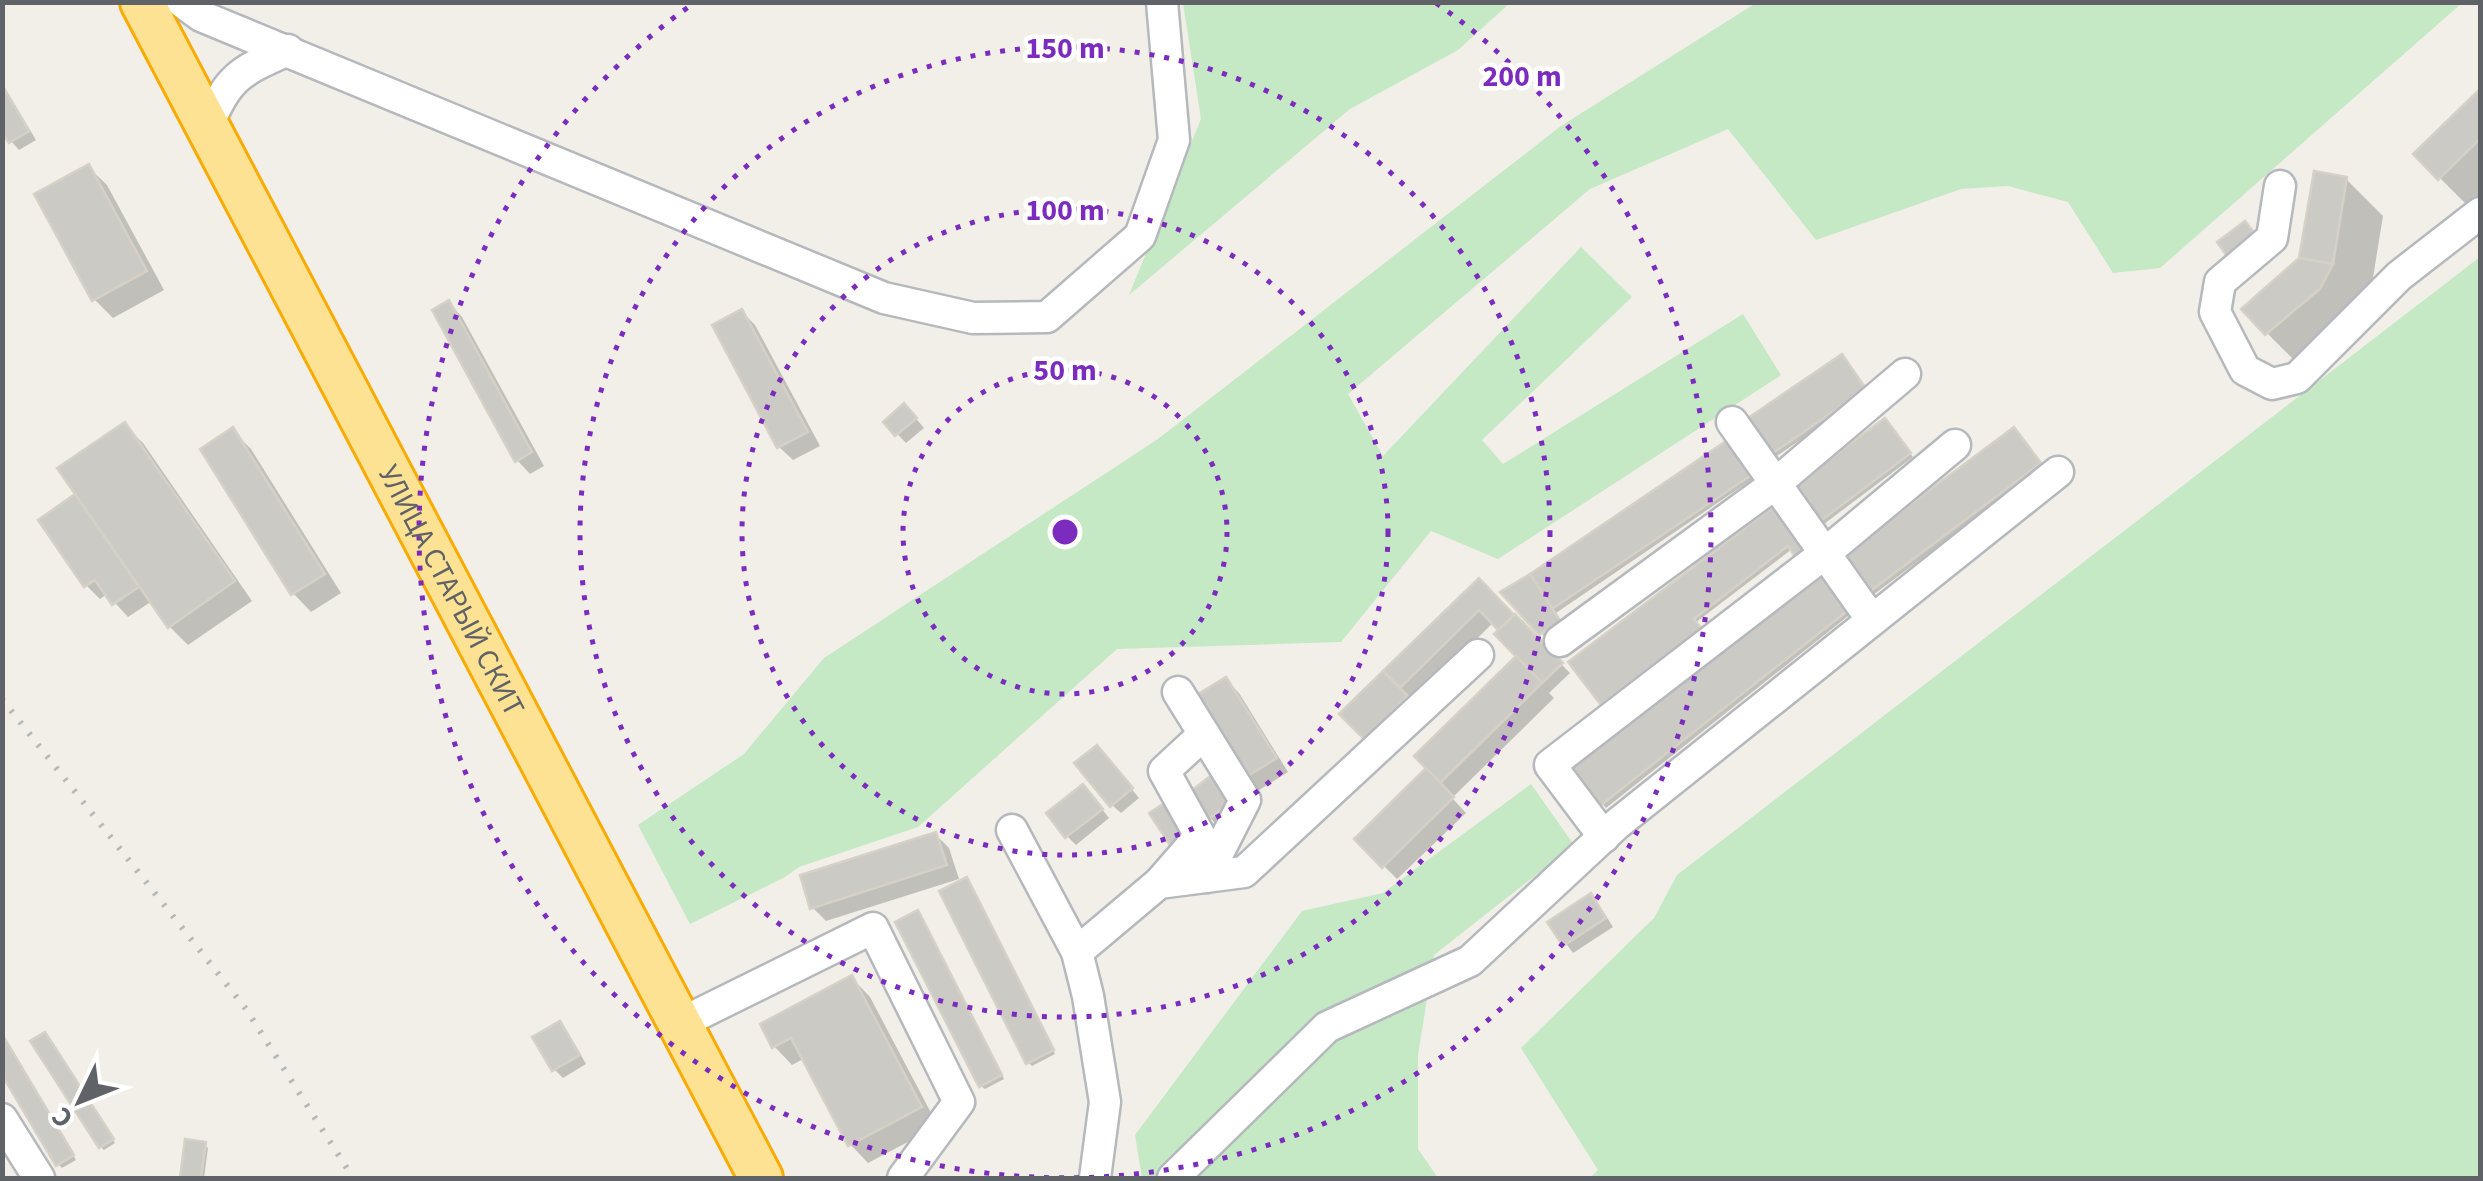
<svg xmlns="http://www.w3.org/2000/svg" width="2483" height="1181" font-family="'Source Sans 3',sans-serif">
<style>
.green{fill:#c5e8c5}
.shadow{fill:#0003}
.building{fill:#cccac5;stroke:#d6d1c6;stroke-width:2.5}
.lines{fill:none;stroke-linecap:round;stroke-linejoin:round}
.minor-casing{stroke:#b5b8bc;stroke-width:35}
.highway-casing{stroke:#f9ab00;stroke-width:48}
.minor{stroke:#fff;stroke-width:30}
.highway{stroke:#fde293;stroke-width:42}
.rail{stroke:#b6b7b8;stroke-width:6;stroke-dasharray:2.5 12;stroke-linecap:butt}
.ring{fill:none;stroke:#7b2cbf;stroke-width:5;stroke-dasharray:5 10}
.labels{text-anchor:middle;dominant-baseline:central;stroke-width:9;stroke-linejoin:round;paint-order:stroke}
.street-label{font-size:30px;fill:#5f6368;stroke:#fff}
.centre{fill:#7b2cbf;stroke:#fff;stroke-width:5}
.ring-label{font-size:30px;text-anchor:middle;font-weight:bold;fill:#7b2cbf;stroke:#fff;stroke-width:9;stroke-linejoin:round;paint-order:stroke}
</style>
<rect width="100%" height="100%" fill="#f1efe8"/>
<g class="green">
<polygon points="1183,3 1510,3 1458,50 1350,109 1129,295 1201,119"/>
<polygon points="1756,3 2462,3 2160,268 2113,273 2068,202 2008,186 1961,189 1816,240 1728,129 1590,189 1348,394 1383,456 1581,247 1632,297 1482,440 1503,464 1743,314 1781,375 1498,559 1431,531 1341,642 1117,649 918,827 799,867 785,877 690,924 638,825 744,754 824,658 1158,439 1561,126"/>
<polygon points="2480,257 2480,1178 1590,1178 1598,1170 1521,1048 1654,918 1677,875"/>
<polygon points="1531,784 1574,845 1434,955 1418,1055 1418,1149 1438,1178 1142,1178 1135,1135 1302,911 1383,893"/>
</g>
<g class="shadow">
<polygon points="2,83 36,140 19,150 11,141 2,127"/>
<polygon points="2480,93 2480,212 2477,215 2416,154"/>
<polygon points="88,167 107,185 164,290 113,318 95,300"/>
<polygon points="2346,179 2383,216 2369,302 2304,370 2267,333 2301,259"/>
<polygon points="449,303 462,317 544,466 530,474 517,460"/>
<polygon points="742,312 755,325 820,446 793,460 779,447"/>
<polygon points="1842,357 1868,393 1771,460 1768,456"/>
<polygon points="913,415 924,428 906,443 886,422"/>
<polygon points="124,425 143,443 252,601 188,645 170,627 152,601 128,617 107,594 100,599 86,585 84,506"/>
<polygon points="1888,425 1913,457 1820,527 1816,524"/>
<polygon points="233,431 251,449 341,593 311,612 293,593"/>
<polygon points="2017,434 2043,468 1869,598 1866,594"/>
<polygon points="1729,442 1754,478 1556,613 1567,631 1550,642 1504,593"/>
<polygon points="1774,509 1792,549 1695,623 1702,632 1606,707 1603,703"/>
<polygon points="1822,575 1852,613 1606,808 1575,770"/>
<polygon points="1479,582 1570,673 1549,693 1554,698 1452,798 1466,813 1397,879 1357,839 1531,675 1502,630 1494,622 1411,703 1379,751 1343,714"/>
<polygon points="1226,680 1239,693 1288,772 1253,794 1240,780"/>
<polygon points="1105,756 1139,798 1121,813 1112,805"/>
<polygon points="1191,794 1244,807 1218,827"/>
<polygon points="1092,796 1109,818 1076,845 1067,836"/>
<polygon points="936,835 949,848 959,879 826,921 812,907"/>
<polygon points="970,884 1055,1054 1032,1066 1028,1062"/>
<polygon points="1591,896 1599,905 1613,927 1573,953 1551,923"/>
<polygon points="921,917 1004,1079 985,1089 981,1086"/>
<polygon points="852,978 870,997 938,1126 868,1163 850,1144 805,1058 792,1065 774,1046"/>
<polygon points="559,1024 568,1033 586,1064 563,1078 554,1069"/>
<polygon points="2,1035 76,1160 62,1168 58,1164"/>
<polygon points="48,1038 115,1143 104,1150 101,1147"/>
<polygon points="187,1142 204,1145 208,1148 204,1178 182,1178"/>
</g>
<g class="building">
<polygon points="2,85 29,131 9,143 2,132"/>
<polygon points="2480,89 2480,139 2438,180 2413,154"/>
<polygon points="89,164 147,271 92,301 34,194"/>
<polygon points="2314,171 2347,177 2333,264 2299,258"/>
<polygon points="2245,221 2255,234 2227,256 2217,242"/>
<polygon points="2299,258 2333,264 2320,289 2265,335 2241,309"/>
<polygon points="449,300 532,452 515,462 432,310"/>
<polygon points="742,309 808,432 777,448 712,325"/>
<polygon points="1842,354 1866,389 1766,458 1742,422"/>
<polygon points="904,403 917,418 895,436 883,422"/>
<polygon points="1885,418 1911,453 1814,526 1788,490"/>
<polygon points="125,422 235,581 168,628 57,468"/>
<polygon points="233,427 325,574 291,595 200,449"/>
<polygon points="2014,427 2041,463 1864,596 1836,560"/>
<polygon points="1729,439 1753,474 1552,609 1530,574"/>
<polygon points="75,494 139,587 112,605 95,580 84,587 38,520"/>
<polygon points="1774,506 1808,549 1796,558 1788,546 1694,619 1701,628 1601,705 1568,662"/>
<polygon points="1822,571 1851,608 1600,806 1571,769"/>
<polygon points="1530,574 1561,622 1539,635 1500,592"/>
<polygon points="1479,578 1514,615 1498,630 1479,610 1400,688 1383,671"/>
<polygon points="1515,614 1563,663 1542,683 1494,634"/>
<polygon points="1516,656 1542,683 1440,783 1414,756"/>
<polygon points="1383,671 1408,696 1364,739 1339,714"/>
<polygon points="1226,677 1277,758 1238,782 1187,701"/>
<polygon points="1097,745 1133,788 1110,807 1074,763"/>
<polygon points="1426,768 1454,797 1382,868 1354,839"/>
<polygon points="1217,771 1237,797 1208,820 1187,794"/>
<polygon points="1083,784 1103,809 1065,838 1046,813"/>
<polygon points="1166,802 1187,833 1170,845 1149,813"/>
<polygon points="936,832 947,865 810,909 800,875"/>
<polygon points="967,877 1054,1050 1026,1064 939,891"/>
<polygon points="1591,893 1606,918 1563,946 1547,922"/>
<polygon points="918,910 1002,1075 979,1087 895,922"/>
<polygon points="852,975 922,1107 848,1146 791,1038 772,1048 760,1024"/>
<polygon points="560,1021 580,1055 552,1071 532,1037"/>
<polygon points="45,1032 114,1139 99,1148 30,1041"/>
<polygon points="2,1034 74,1155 56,1166 2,1075"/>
<polygon points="185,1139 206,1142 201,1178 180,1178"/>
</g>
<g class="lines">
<defs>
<g id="minor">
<polyline points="182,2 201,16 884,298 973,318 1047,317 1140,236 1174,140 1162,2"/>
<path d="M207,127C229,76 239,72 288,50"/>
<polyline points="2280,186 2272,238 2220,282 2215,312 2245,370 2272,384 2297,378 2399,276 2480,213"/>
<polyline points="1732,422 1872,620"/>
<polyline points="1560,641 1775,484 1905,374"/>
<polyline points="1178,692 1245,800 1206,877"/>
<polyline points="1012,830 1077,952"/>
<polyline points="1604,837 1550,765 1824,554 1955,445"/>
<polyline points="1159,883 1200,836 1164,771 1204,734"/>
<polyline points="679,1024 873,928 959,1102 903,1178"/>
<polyline points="2,1119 39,1178"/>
<polyline points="1095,1178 1105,1102 1088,996 1077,952 1159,883 1244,872 1478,655"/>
<polyline points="1173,1178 1327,1027 1470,961 1617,824 2058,472"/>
</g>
<g id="highway">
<path id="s1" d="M142,2L761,1178"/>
</g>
</defs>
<use href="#minor" class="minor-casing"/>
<use href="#highway" class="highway-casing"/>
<use href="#minor" class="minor"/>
<use href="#highway" class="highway"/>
<polyline class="rail" points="2,699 246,1009 353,1178"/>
</g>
<g class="ring">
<circle cx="1065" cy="532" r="162"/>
<circle cx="1065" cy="532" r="323"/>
<circle cx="1065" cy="532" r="485"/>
<path d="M1436 3A646 646 0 1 1 694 3"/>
</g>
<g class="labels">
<g class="street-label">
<text stroke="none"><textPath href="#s1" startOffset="665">УЛИЦА СТАРЫЙ СКИТ</textPath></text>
</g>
</g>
<circle cx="1065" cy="532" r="15" class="centre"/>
<g class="ring-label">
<text x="1065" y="58">150 m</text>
<text x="1522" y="86">200 m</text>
<text x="1065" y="220">100 m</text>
<text x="1065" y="380">50 m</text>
</g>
<rect width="2483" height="1181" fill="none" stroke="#5f6368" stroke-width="10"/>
<g transform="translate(80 1101) rotate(227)" stroke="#ffffff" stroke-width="8" paint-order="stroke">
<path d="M0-8L18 38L0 25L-18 38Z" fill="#5f6368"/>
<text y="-15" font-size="28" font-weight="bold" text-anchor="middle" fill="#5f6368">С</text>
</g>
</svg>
